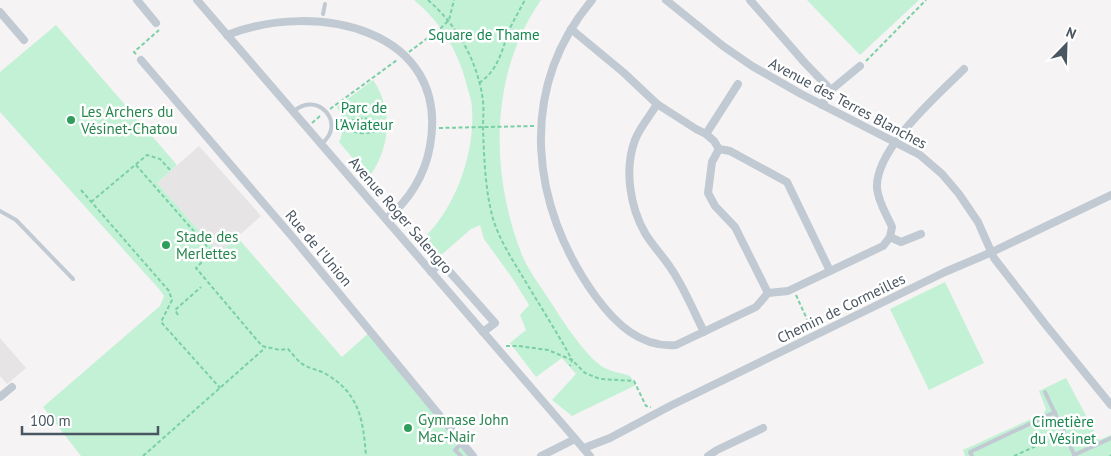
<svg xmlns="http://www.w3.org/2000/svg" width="1111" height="456" font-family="'PT Sans',sans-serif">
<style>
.education{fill:#e6e4e5}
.green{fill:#c3f1d5}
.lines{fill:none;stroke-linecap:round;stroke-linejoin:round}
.path{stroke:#7ad0a6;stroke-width:2;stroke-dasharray:4 2.5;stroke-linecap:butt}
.service{stroke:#c1cad2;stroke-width:4}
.minor{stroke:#c1cad2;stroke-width:8}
.leisure-dot{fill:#2e9e5b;stroke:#fff;stroke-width:2}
.labels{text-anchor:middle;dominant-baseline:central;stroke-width:5;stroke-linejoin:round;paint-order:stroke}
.park-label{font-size:15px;fill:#17864f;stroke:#fff}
.street-label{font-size:15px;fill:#4a5661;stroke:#fff}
.leisure-label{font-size:15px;fill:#27864d;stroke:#fff;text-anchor:start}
</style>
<rect width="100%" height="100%" fill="#f5f3f3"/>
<g class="education">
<polygon points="199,146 261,216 219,253 157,183"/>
<polygon points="0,338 26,368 7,384 0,376"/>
</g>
<g class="green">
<path d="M414,0H541C489,74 490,174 522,255C529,272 542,288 552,304C562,320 588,360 605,368C612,372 622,373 630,376L636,385L572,416L552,400L576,374L562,358L536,377L510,343L526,330L520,315L529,305L513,279L484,239L480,225L471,229L440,256L424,238C456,207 475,153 472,109C472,102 470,96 468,90C460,54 442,23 414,0Z"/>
<polygon points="807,0 919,0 860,55"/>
<polygon points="56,25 177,165 157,183 219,253 237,237 342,357 371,331 469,456 81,456 43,407 160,306 164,296 159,289 0,112 0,72"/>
<path d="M373,80C394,110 390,149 369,177L339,142C345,130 344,118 337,107Z"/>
<polygon points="945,282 984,363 929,390 890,309"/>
<polygon points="1066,378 1099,440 1111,435 1111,456 965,456 963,450 1044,413 1046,409 1039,391"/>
</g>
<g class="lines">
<g class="path">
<path d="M428,0C458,26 478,62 483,101C484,110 483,119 483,128C484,156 485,187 492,215C498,238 512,259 524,279C538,302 552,325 565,347L572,360L570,366"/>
<polyline points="409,52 441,28 449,20 454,0"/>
<polyline points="136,54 134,52 159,30"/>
<polyline points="866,61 926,0"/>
<path d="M479,83C499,70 502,49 510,28C515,18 520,9 525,0"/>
<polyline points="330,109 397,60"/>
<polyline points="312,123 320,116"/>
<path d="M336,123C343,124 344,127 350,130C360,135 373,134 381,128V125C368,115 357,118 343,124"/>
<polyline points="439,128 534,126"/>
<path d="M136,165L212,252L196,268L262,346L280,350L288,349C293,354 298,362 304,365C311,369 319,370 326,374C360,394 363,420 366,456"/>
<polyline points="81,190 169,291 172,300 161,322 220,388"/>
<polyline points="91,202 147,155 160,159 171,171"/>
<polyline points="796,295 811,328"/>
<polyline points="178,315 175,310 201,287"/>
<polyline points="506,346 519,346 548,350 572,360 585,373 600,379 634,381 646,406 651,407"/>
<polyline points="143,456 265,348"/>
<polyline points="1014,456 1058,436"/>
<polyline points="1110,456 1111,455"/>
</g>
<g class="service">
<polyline points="323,14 325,4"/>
<path d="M293,112C317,89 348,124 321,144"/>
<polyline points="0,211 16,220 73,279"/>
<polyline points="1045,392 1075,456"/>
<polyline points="1074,455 1111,438"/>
<polyline points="461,456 455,450 462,443"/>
<polyline points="972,456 970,452 1055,412"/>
</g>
<g class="minor">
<polyline points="137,0 156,23"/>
<polyline points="197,0 590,456"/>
<path d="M592,0C517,90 530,206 596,297C616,324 641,348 676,345L756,307L768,293L788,291L883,246L890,237L892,227C887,215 878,202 877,188C875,149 938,95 964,69"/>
<polyline points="666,0 723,46 752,66 801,94 920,155 942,174 959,194 978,222 994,258 1045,324 1111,405"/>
<polyline points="750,0 805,63 831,90"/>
<polyline points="0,12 24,40"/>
<polyline points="571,29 623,72 657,104 696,129 706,134 714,141 719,149 730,151 787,182 830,271"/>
<path d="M227,35C316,0 451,29 430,146C425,175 409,201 386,219"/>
<polyline points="141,60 295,240 473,456"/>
<path d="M657,104C650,116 640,127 635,140C624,169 630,207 645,233C652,245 662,255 670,267C684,287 693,310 704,332"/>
<polyline points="822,105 831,90 860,66"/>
<polyline points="706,134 738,84"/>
<polyline points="719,149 712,162 708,193 715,206 735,227 768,293"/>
<polyline points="890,237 901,242 921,234"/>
<polyline points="431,272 441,262 495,323 483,332"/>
<polyline points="0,397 12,387"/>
<polyline points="584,448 610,438 670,406 945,272 992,252 1111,195"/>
<polyline points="541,456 575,439"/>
<polyline points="708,456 717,450 763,428"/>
</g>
</g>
<g class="leisure-dot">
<circle cx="71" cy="120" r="5"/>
<circle cx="166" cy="245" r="5"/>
<circle cx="408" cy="428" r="5"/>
</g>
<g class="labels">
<g class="park-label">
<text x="484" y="34">Square de Thame</text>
<text x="364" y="107">Parc de<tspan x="364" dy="17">l'Aviateur</tspan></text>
<text x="1063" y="421">Cimetière<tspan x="1063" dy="17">du Vésinet</tspan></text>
</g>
<g class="street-label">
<text transform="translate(848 103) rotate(28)">Avenue des Terres Blanches</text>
<text transform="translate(401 215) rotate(49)">Avenue Roger Salengro</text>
<text transform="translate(319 248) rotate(50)">Rue de l'Union</text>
<text transform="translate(841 308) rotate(-26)">Chemin de Cormeilles</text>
</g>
<g class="leisure-label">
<text x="81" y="111">Les Archers du<tspan x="81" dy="17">Vésinet-Chatou</tspan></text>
<text x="176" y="236">Stade des<tspan x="176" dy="17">Merlettes</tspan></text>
<text x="418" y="419">Gymnase John<tspan x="418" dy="17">Mac-Nair</tspan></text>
</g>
</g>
<g transform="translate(1066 45) rotate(23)" stroke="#ffffff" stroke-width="4" paint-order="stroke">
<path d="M0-4L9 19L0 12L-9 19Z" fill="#4a5661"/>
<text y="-8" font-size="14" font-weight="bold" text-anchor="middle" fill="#4a5661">N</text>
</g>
<path d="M22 426v8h136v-8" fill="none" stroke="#4a5661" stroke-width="2.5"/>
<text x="30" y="426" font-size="15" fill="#4a5661" stroke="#ffffff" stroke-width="4" paint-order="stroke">100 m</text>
</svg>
